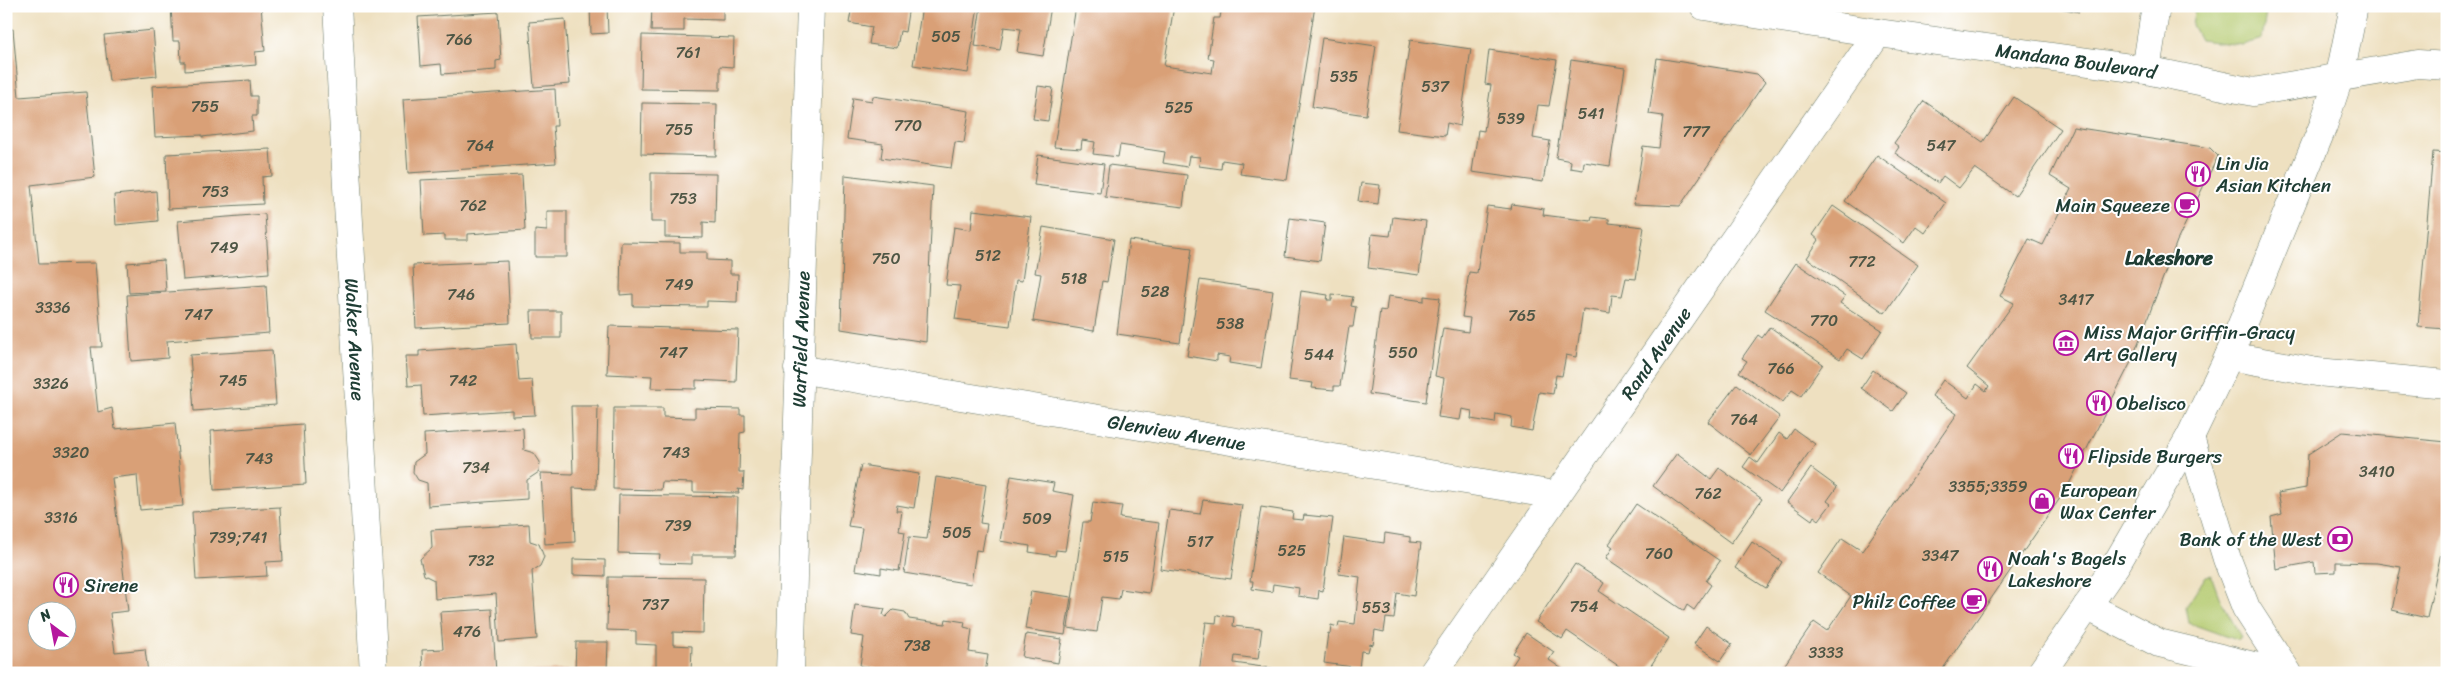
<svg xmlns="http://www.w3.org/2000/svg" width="2453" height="679" font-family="Sriracha,sans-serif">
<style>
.green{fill:#b3c96d;stroke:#698350}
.building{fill:#d9a077;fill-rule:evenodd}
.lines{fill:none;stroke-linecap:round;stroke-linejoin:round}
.street-casing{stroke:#677665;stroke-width:29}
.secondary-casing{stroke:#677665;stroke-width:29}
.street{stroke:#fff;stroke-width:28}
.secondary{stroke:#fff;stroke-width:28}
.labels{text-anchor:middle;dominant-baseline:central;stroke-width:4;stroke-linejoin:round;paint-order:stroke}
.number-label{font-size:16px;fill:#4e5645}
.street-label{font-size:19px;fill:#1f3d34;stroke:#fff}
.poi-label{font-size:19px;fill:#1f3d34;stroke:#fff;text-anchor:start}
.neighbourhood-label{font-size:20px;font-weight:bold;fill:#1f3d34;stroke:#fff}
</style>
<rect width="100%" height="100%" fill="#fff"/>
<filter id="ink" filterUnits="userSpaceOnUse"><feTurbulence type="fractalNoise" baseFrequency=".02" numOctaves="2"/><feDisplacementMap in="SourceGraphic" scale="10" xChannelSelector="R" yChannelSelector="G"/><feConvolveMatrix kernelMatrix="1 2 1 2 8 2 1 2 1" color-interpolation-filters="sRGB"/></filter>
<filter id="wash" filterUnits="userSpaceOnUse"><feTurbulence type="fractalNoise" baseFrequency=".0096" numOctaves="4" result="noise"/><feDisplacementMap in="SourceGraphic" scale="20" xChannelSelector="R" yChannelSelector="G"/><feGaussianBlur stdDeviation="1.12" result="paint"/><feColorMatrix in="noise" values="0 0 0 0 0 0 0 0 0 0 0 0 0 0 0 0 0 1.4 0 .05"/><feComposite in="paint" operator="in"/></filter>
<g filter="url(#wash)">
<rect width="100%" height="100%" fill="#eee0c0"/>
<g class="green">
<polygon points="2195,6 2267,6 2262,39 2242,45 2200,40 2192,25"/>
<polygon points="2211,575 2219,597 2241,637 2236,640 2189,623 2186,607 2206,576"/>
</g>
<g id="blocks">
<g class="building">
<polygon points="171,6 261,6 265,51 255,52 256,65 185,71 185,62 181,62 180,41 173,41"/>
<polygon points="590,6 607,6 608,33 591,34"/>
<polygon points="652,6 723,6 723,20 684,19 684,31 651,31"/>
<polygon points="852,6 909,6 905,32 900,31 897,48 869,44 872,27 849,23"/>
<polygon points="922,6 978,6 968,73 913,65"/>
<polygon points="981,6 1051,6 1043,56 1017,52 1021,29 1004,27 1000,50 975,46"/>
<polygon points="1076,6 1174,6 1164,66 1212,73 1214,59 1208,58 1214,18 1220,18 1222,6 1315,6 1287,180 1240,174 1242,163 1222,160 1221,169 1199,166 1200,157 1189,156 1187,167 1163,163 1165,152 1120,145 1118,157 1093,154 1095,142 1082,140 1081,149 1054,147"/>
<polygon points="2050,6 2080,6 2079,12"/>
<polygon points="498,12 501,60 496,61 496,70 442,74 441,64 421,66 418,17"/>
<polygon points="565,19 570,84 534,87 529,22"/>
<path d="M13,29L19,97L86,92L95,177L31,185L39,264L95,263L102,347H91L98,412L112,408L115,429L175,423L183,506L140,510L137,475L112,478L128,611L110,613L115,652L145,649L148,673H6V30ZM38,612H68V642H38Z"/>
<polygon points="153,30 157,76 109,81 104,35"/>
<polygon points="642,35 734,38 733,67 720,66 720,90 641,89"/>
<polygon points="1322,38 1376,46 1366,115 1312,107"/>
<polygon points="1410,40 1471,49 1460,126 1447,123 1445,136 1397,130"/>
<polygon points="1489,50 1557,60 1549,106 1538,105 1533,138 1550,141 1543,182 1472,172 1478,130 1484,131 1491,85 1485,84"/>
<polygon points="1657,58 1757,74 1765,82 1680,206 1634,204 1643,146 1659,148 1663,116 1649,114"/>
<polygon points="1571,60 1625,68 1610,166 1584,162 1583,170 1570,168 1571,161 1556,158"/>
<polygon points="250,80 251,96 257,96 257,116 252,116 253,131 202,137 202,135 155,137 152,86"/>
<polygon points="1038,86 1053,88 1048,121 1033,119"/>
<polygon points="555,89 557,126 553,126 556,163 408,173 403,99"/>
<polygon points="873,96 969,111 964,143 955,142 951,168 881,158 883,144 847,139 853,98 872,101"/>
<polygon points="2014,97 2061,129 2015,196 1975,168 1959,188 1943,176 1938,183 1895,153 1899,147 1894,143 1924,101 1983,142"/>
<polygon points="642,103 717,104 716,156 641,154"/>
<polygon points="2073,127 2210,148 2218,156 2177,241 2131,362 2067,488 1940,673 1779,673 1814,622 1827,631 1851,596 1818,573 1842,538 1862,551 1957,414 1932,396 1943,380 1968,398 1977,384 1986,391 1989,386 1967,368 2014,303 2000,296 2029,239 2043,245 2071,189 2050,176"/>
<polygon points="270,149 272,176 262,177 263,204 168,209 166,154"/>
<polygon points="2433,152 2447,153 2447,329 2418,327"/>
<polygon points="1038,155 1104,164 1100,193 1034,185"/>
<polygon points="1877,155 1946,203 1925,233 1916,226 1904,243 1845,201"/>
<polygon points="1109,165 1187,175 1183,207 1105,197"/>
<polygon points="651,173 716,174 715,223 703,222 703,238 665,237 665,222 651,222"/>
<polygon points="522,175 525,230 468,234 468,240 445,240 445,235 424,236 421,180"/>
<polygon points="845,175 933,186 926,342 841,329"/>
<polygon points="1361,183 1380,185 1378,204 1358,201"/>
<polygon points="156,191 158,221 116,225 114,195"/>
<polygon points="1512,204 1544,209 1543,215 1591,221 1592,217 1609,219 1609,223 1644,227 1636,279 1626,278 1622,296 1612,295 1610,313 1583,309 1576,357 1566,355 1562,376 1556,375 1553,394 1539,392 1532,431 1511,427 1512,417 1496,414 1495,423 1471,419 1472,411 1462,409 1460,420 1438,417 1444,378 1435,376 1443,328 1468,332 1470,318 1462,317 1469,272 1477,273 1487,206 1511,209"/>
<polygon points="1833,206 1918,265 1885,313 1807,258 1819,240 1813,235"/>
<polygon points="973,210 1031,217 1022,281 1016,280 1010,326 955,319 960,286 946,285 954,227 971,230"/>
<polygon points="547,211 567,211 567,257 535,257 535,230 547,231"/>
<polygon points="265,214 269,273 183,280 178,221"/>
<polygon points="1393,217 1426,221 1419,275 1368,268 1372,234 1390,236"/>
<polygon points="1290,218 1325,223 1320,261 1285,256"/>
<polygon points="1043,227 1114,239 1107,282 1102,281 1094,331 1033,321 1041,274 1035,273"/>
<polygon points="1129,240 1192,248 1180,343 1117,334"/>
<polygon points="621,242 680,243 680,252 707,252 707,260 730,261 730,274 738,274 737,302 707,301 707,307 633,306 633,294 620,295"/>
<polygon points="164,260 166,291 129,293 127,263"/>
<polygon points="507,261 510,323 416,328 413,265"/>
<polygon points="1796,263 1845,296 1840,303 1882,330 1863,359 1847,349 1840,359 1765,310"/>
<polygon points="1200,280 1273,291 1261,368 1229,363 1230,357 1217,355 1217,361 1187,356"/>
<polygon points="266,285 269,333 167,341 168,358 131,361 127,295"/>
<polygon points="1301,291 1328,295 1327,300 1332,300 1332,294 1353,297 1351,306 1356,307 1353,327 1349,327 1340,386 1334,386 1334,390 1312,388 1313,383 1289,380"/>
<polygon points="1388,296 1424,301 1424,296 1440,298 1426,402 1369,394 1380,310 1386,311"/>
<polygon points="531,311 561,311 561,338 532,338"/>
<polygon points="609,326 738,330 736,382 696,380 696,389 651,388 652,376 607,374"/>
<polygon points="1770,327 1823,364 1801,396 1792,390 1783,402 1739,372 1747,361 1742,358 1758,335 1762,338"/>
<polygon points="516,344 519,381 532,380 535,415 512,416 512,410 423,416 421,385 408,386 406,356 419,356 419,351"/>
<polygon points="272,350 276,405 194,411 190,355"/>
<polygon points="1873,370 1906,393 1893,411 1861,388"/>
<polygon points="1737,384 1780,417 1751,455 1708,422"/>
<polygon points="571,406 598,406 596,489 573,488 575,542 545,544 541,473 573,474"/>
<polygon points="614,408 663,408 663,417 695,418 695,408 740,409 740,415 745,415 745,432 740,433 739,472 744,472 743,490 738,489 739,493 693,492 693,483 662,482 661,490 613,489"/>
<polygon points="303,424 306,484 214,490 211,431"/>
<polygon points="523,428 524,450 534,453 540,462 539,472 527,480 527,499 428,506 427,483 418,480 413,472 414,462 425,454 424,434"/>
<polygon points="1794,429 1815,444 1780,493 1743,467 1750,457 1758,463 1779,433 1787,439"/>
<polygon points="2342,432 2447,442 2447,525 2427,618 2392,610 2401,567 2377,563 2336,562 2336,572 2315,573 2314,562 2276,569 2271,517 2282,514 2278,493 2306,488 2308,454"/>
<polygon points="1677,453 1711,479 1719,468 1762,499 1731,543 1653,486"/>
<polygon points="861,465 919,474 914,508 897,505 896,511 902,511 899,531 905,532 899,571 881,568 881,574 855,570 862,528 848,526"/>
<polygon points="1811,468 1837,487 1827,501 1831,504 1819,520 1814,516 1812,520 1787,502"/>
<polygon points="1011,476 1054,483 1052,491 1074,495 1065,551 1056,550 1055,556 1029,552 1030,546 1000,541"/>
<polygon points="936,477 986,485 980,523 987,524 982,551 976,550 971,584 904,573 909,537 927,539"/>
<polygon points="619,495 738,497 736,555 692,555 692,564 659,563 660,554 618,553"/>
<polygon points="1203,500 1242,505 1231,579 1160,569 1169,510 1200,514"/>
<polygon points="1093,502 1122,506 1120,518 1159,523 1149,593 1121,589 1119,599 1102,597 1097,632 1068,628 1083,522 1090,522"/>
<polygon points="1636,504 1720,561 1706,581 1711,585 1694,610 1687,605 1684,611 1606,558 1613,547 1609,544"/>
<polygon points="280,507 283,561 266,562 267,576 196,580 192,512"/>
<polygon points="1261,507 1293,512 1292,519 1303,520 1304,515 1333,518 1323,591 1319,590 1318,599 1298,596 1299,588 1273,584 1272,592 1252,589 1253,581 1250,581"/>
<polygon points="529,524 530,541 539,544 544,557 540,566 532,571 537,639 499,642 496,594 435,599 434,580 424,575 420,559 432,548 431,530"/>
<polygon points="1385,533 1410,537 1410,542 1421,543 1414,596 1397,593 1394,619 1386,618 1384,632 1375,630 1373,645 1370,644 1368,652 1361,651 1359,668 1324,663 1328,633 1330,634 1331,625 1338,627 1339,622 1355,624 1360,577 1339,574 1344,537 1384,543"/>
<polygon points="1752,542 1782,562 1766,588 1735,568"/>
<polygon points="573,559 605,560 605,576 573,575"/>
<polygon points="1575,564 1604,583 1599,591 1669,638 1646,673 1629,673 1567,631 1562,639 1536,622"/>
<polygon points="608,577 704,578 703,633 673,632 673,645 692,646 691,673 656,673 656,645 636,644 636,631 607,630"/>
<polygon points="1031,591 1071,597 1065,635 1025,629"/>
<polygon points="855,605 885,609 883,615 886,617 893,610 905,612 909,619 945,624 946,619 965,622 964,627 972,629 969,652 988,655 985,673 905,673 860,666 864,637 851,635"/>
<polygon points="492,609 496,673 423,673 422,650 443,649 440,612"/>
<polygon points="1217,615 1234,617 1233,626 1262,629 1258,659 1235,656 1234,663 1277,669 1277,673 1199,673 1206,622 1216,623"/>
<polygon points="1706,626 1732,644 1720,661 1694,644"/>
<polygon points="1526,633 1554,652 1549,660 1568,673 1507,673 1518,656 1513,653"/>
<polygon points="1026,634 1062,639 1058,663 1022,657"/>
<polygon points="576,642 608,642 607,670 575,670"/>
<polygon points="568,670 568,673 533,673 533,671"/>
</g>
</g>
</g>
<g filter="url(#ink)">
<use href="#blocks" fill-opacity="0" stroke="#677665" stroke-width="1"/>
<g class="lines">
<defs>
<g id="street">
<path id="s1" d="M337,6L374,673"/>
<polyline points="2146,70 2156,6"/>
<polyline points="2229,356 2317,372 2447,384"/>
<path id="s2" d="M798,369L1555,495"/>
<polyline points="2087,606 2159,643 2283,673"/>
<path id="s3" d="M790,673L811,6"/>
<path id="s4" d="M1433,673L1878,33"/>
</g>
<g id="secondary">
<path id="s5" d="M1704,6L1878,33L2146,70L2253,92L2418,64L2447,66"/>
<polyline points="2190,437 2227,559 2246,608 2288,673"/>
<polyline points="2041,673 2117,563 2190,437 2229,356 2323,126 2340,75 2354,6"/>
</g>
</defs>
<use href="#street" class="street-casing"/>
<use href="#secondary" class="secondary-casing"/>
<use href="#street" class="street"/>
<use href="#secondary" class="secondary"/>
</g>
</g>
<defs>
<symbol id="restaurant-ring" viewBox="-11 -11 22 22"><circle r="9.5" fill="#fff" stroke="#b5179e" stroke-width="1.5"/><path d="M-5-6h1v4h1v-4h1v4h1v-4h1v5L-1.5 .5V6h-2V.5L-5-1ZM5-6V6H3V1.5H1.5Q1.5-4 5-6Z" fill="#b5179e"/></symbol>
<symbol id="cafe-ring" viewBox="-11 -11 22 22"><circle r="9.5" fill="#fff" stroke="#b5179e" stroke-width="1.5"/><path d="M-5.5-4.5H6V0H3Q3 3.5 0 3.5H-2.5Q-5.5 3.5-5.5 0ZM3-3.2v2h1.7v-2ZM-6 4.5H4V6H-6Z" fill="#b5179e"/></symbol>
<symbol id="museum-ring" viewBox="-11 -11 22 22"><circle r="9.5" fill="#fff" stroke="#b5179e" stroke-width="1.5"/><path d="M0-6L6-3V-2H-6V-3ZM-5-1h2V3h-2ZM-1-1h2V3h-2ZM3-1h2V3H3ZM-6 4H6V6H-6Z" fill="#b5179e"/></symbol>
<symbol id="shop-ring" viewBox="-11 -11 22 22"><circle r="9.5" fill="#fff" stroke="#b5179e" stroke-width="1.5"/><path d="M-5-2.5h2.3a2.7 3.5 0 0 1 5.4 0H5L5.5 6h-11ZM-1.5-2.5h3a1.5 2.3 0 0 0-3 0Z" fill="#b5179e"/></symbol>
<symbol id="bank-ring" viewBox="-11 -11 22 22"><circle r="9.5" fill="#fff" stroke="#b5179e" stroke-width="1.5"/><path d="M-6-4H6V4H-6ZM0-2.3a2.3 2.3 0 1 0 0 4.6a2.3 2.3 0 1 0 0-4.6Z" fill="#b5179e"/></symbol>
</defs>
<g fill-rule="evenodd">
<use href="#restaurant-ring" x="2184" y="160" width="28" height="28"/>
<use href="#cafe-ring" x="2173" y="191" width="28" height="28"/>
<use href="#museum-ring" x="2052" y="329" width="28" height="28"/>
<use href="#restaurant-ring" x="2085" y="389" width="28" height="28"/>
<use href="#restaurant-ring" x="2057" y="442" width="28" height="28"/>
<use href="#shop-ring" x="2028" y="487" width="28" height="28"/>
<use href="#bank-ring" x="2326" y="525" width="28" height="28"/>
<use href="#restaurant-ring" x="1976" y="555" width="28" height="28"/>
<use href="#restaurant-ring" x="52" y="571" width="28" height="28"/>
<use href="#cafe-ring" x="1960" y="587" width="28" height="28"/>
</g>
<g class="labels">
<g class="number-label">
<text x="946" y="36">505</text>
<text x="459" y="39">766</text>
<text x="688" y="52">761</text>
<text x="1344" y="76">535</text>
<text x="1435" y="86">537</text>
<text x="205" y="106">755</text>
<text x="1179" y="107">525</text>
<text x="1591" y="113">541</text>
<text x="1511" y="118">539</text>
<text x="908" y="125">770</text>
<text x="679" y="129">755</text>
<text x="1696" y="131">777</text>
<text x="480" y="145">764</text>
<text x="1941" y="145">547</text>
<text x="215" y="191">753</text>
<text x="683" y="198">753</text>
<text x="473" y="205">762</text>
<text x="224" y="247">749</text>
<text x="988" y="255">512</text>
<text x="886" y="258">750</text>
<text x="1862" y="261">772</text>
<text x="1074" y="278">518</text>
<text x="679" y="284">749</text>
<text x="1155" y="291">528</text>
<text x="461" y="294">746</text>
<text x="2076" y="299">3417</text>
<text x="53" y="307">3336</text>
<text x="198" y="314">747</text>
<text x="1522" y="315">765</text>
<text x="1824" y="320">770</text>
<text x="1230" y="323">538</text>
<text x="673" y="352">747</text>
<text x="1403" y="352">550</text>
<text x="1319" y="354">544</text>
<text x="1781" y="368">766</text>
<text x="233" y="380">745</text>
<text x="463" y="380">742</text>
<text x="51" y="383">3326</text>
<text x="1744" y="419">764</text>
<text x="71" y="452">3320</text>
<text x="676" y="452">743</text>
<text x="259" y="458">743</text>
<text x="476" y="467">734</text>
<text x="2377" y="471">3410</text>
<text x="1988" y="486">3355;3359</text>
<text x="1708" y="493">762</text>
<text x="61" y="517">3316</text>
<text x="1037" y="518">509</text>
<text x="678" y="525">739</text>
<text x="957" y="532">505</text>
<text x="238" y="537">739;741</text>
<text x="1200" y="541">517</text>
<text x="1292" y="550">525</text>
<text x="1659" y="553">760</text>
<text x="1940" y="555">3347</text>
<text x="1116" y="556">515</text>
<text x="481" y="560">732</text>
<text x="655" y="604">737</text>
<text x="1584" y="606">754</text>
<text x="1376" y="607">553</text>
<text x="467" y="631">476</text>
<text x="917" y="645">738</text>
<text x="1826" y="652">3333</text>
</g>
<g class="street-label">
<text stroke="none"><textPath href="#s5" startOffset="376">Mandana Boulevard</textPath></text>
<text stroke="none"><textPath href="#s3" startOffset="334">Warfield Avenue</textPath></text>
<text stroke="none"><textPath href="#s1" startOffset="334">Walker Avenue</textPath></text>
<text stroke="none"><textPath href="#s4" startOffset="390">Rand Avenue</textPath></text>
<text stroke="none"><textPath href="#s2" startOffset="384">Glenview Avenue</textPath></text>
</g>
<g class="poi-label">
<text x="2216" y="163">Lin Jia<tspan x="2216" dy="22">Asian Kitchen</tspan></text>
<text x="2170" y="205" text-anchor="end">Main Squeeze</text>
<text x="2084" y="332">Miss Major Griffin-Gracy<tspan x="2084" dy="22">Art Gallery</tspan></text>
<text x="2116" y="403">Obelisco</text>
<text x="2088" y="456">Flipside Burgers</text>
<text x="2060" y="490">European<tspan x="2060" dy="22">Wax Center</tspan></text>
<text x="2322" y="539" text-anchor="end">Bank of the West</text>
<text x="2008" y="558">Noah's Bagels<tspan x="2008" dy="22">Lakeshore</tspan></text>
<text x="84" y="585">Sirene</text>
<text x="1956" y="601" text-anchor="end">Philz Coffee</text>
</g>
<g class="neighbourhood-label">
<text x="2169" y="258">Lakeshore</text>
</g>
</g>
<rect width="2453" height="679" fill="none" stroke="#fff" stroke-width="25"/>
<g transform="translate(52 626) rotate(328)"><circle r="24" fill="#ffffff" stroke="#a5b1ae"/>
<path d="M0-4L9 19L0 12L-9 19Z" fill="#b5179e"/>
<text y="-8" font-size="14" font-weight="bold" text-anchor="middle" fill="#1f3d34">N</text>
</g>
</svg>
